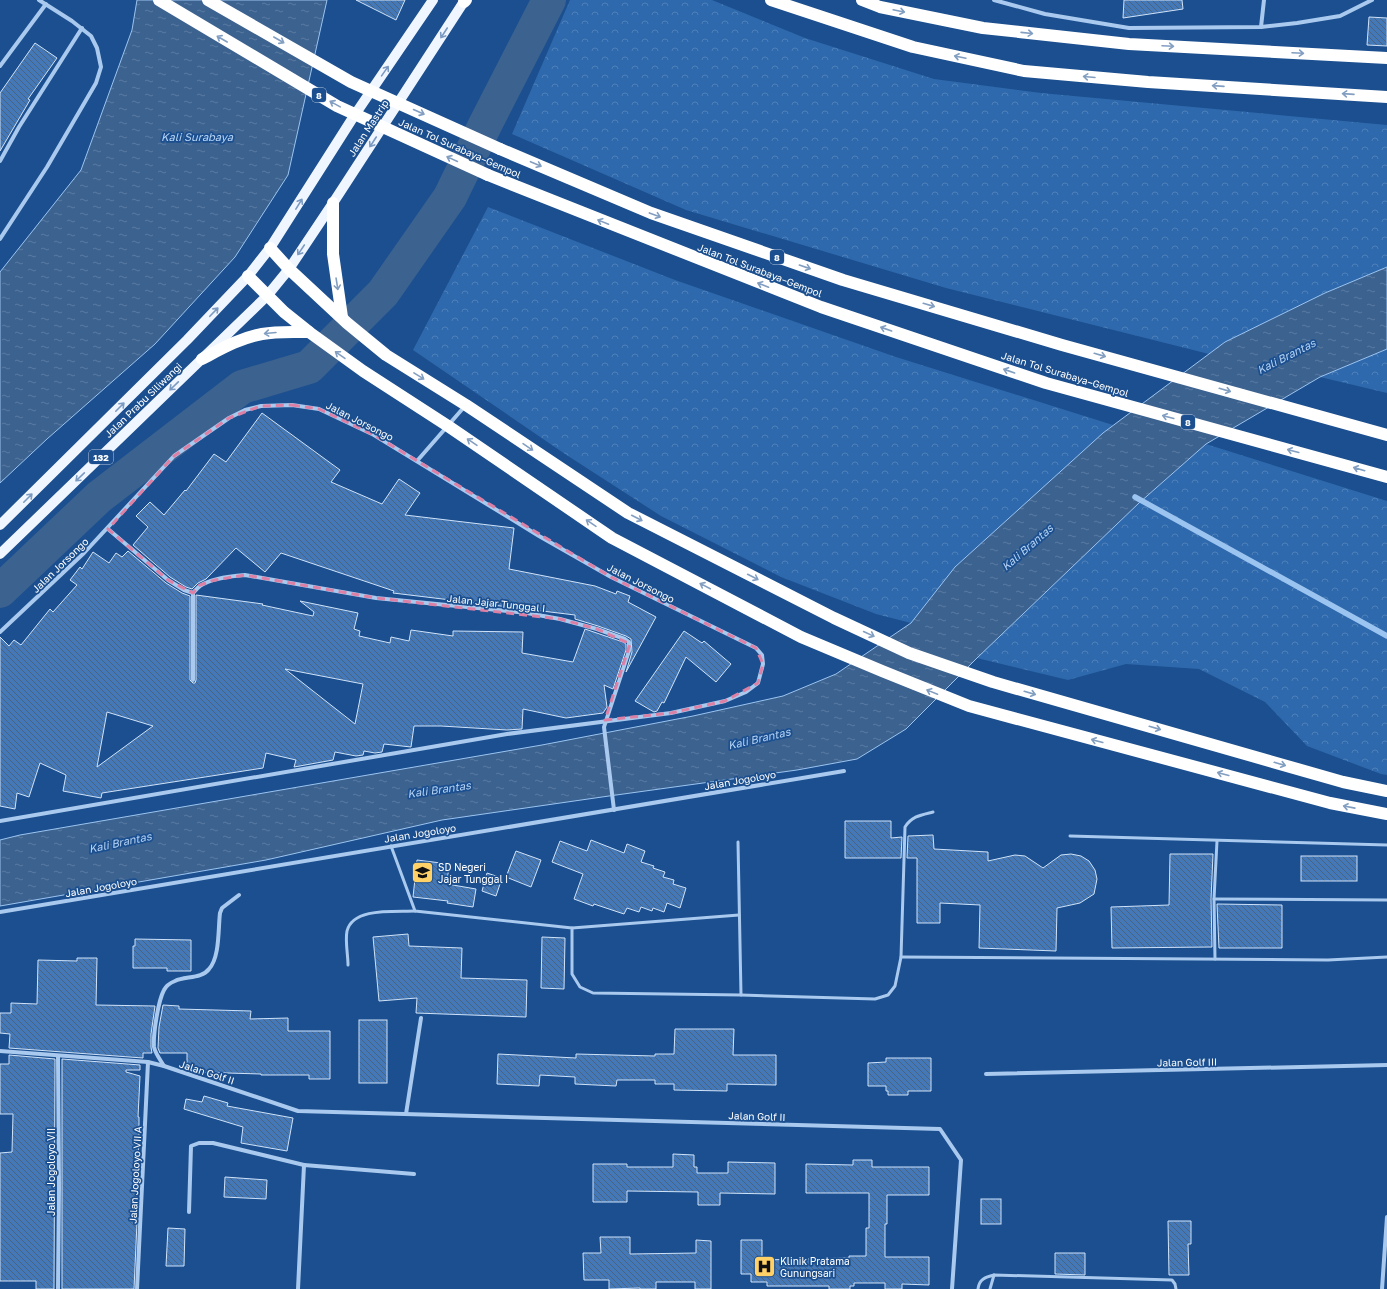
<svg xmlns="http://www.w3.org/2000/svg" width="1387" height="1289" font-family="'Golos Text',sans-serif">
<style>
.forest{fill:url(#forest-crowns)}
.water{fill:url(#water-ripples);stroke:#9cc4f0}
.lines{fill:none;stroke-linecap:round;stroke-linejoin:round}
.stream{stroke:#9cc4f0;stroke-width:5.5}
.river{stroke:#3c6290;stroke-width:34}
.building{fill:url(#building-back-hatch);stroke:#cfe3fa;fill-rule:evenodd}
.lane{stroke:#a9c9ee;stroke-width:3}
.street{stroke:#a9c9ee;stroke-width:4}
.primary{stroke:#f0f6ff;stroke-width:10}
.highway{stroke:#fff;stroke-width:12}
.highway-bridge{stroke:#fff;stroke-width:12}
.oneway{stroke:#829ec1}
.oneway2{stroke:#7b9ac1}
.marked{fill:none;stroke:#dd80a5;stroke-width:3;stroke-dasharray:8 5;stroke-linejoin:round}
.labels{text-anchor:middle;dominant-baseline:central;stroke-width:3.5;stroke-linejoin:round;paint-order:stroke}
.shield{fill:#1b4f8f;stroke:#bbcadd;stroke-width:1}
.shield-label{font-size:9px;font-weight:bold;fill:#fff}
.street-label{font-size:10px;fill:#fff;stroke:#1b4f8f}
.poi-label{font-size:10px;fill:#fff;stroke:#1b4f8f;text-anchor:start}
.water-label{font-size:11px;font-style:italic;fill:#b5d3f5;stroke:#1b4f8f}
</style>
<defs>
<pattern id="forest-crowns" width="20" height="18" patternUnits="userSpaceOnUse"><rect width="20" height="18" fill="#2e69ad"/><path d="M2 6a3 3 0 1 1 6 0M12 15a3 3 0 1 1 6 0" fill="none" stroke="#4d80b9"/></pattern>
<pattern id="water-ripples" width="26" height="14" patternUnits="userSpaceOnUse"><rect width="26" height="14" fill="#3c6290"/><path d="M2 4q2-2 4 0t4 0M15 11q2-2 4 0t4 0" fill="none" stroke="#597aa1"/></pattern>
<pattern id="building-back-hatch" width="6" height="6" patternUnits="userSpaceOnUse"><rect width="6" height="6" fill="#4478b7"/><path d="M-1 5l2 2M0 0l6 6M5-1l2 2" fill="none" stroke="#486282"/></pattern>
</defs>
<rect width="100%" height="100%" fill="#1b4f8f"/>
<g class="forest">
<polygon points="570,0 712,0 805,38 934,79 1041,93 1387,125 1387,267 1325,293 1225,342 1209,354 946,288 686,210 512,134"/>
<polygon points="488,207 675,280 896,357 1113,425 955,567 911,623 876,614 781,577 661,516 565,454 413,350"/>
<polygon points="1387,349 1387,393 1320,377"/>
<polygon points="1206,444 1387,501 1387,775 1381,774 1307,746 1265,702 1199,669 1126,664 1068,680 977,658 1139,503"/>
</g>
<g class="water">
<polygon points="137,0 327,0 288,175 235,257 155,344 47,439 0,483 0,272 81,170 132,30"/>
<polygon points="1387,267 1387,349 1320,377 1206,444 1139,503 977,658 906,729 857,759 797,770 609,796 442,820 266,860 0,906 0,840 20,835 542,745 693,716 783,696 836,674 911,623 955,567 1103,433 1225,342 1325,293"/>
</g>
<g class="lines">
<polyline class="stream" points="1135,497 1387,636"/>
<polyline class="river" points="0,591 99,497 242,387 309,367 383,293 450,197 485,125 549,0"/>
</g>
<g class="building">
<polygon points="356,0 405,0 396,20"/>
<polygon points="1124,0 1182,0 1183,9 1123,18"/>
<polygon points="1369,17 1387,18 1387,46 1367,45"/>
<polygon points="35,43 57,58 28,99 30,100 0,151 0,93"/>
<polygon points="262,413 340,470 331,482 382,504 399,479 420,493 405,515 514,528 509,569 595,586 616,594 617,591 630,596 628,602 656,617 626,672 632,652 631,639 626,636 598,626 575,619 575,615 393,593 394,591 281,553 265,572 236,548 206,579 198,583 192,589 186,587 170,577 133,545 148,527 136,516 150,502 164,515 185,490 186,491 214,454 226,462"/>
<path d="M128,551L166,583L182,593L190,596V680L193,683H195L196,680V595L263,604L262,605L313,616L314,612L300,601L358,613L354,629L360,631L359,636L390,643L391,637L409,641L411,630L453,636V631L523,632L522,653L573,662L585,629L623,642L626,644V650L613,689L604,685L607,707L603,713L566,718L523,709L522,729L507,730L441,726H414L411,747L384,744L382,752L375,753L364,751L363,755L356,756L335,752L333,760L294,767L296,760L266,753L263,768L102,793L101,798L63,791L66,775L40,763L29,797L17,793L15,809L0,806V637L9,646L14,640L21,645L50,609L53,612L77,585L70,580L80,567L82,569L93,552L109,563L116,553L122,557ZM285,669L363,684L355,724ZM107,712L153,726L97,767Z"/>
<polygon points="684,631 702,643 704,641 731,664 716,682 686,657 664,703 662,702 657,711 654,712 635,701"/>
<polygon points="845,821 891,821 891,838 902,837 901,858 845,858"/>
<polygon points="933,835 934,849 988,852 988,861 1015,855 1025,856 1043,868 1061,855 1071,854 1081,856 1089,861 1095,870 1097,879 1094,894 1080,903 1057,908 1056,951 979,948 980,905 940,903 940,923 917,923 917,858 907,858 908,836"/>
<polygon points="591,840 624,853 627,844 645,851 641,862 654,866 653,868 665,872 663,877 674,880 673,884 686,888 680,908 667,903 664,912 653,908 652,911 641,907 639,912 627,908 624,914 594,904 593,906 574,899 583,874 552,862 560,841 587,851"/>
<polygon points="516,851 541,860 531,887 506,877"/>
<polygon points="1170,854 1213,854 1211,899 1212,947 1112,948 1111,907 1169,905"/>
<rect x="1301" y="856" width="56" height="25"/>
<polygon points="417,860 449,864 447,884 476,889 473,907 447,903 448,901 413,897"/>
<polygon points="487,873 502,878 496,896 482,891"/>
<polygon points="1217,904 1282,905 1282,948 1219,948"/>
<polygon points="408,934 409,946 462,948 461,978 527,980 526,1017 416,1013 417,998 379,1001 373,937"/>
<polygon points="542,937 565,938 564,989 541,988"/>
<polygon points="135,939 191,940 191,971 167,971 167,968 133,968 133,946 135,946"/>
<polygon points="77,958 97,958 96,1005 155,1006 151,1034 151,1047 152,1053 143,1053 143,1058 9,1048 10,1034 0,1033 0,1013 11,1013 11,1003 37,1004 38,960 77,961"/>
<polygon points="163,1005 179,1006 179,1009 251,1011 250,1019 288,1018 288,1031 330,1031 330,1079 309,1079 309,1075 261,1075 261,1074 193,1072 187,1070 187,1053 160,1053 158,1048 159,1027"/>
<rect x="359" y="1020" width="28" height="63"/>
<polygon points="675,1029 734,1029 733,1055 776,1055 776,1085 727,1084 727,1091 674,1090 674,1084 655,1084 655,1080 617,1080 616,1086 575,1084 575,1077 540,1075 539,1086 497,1084 498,1054 576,1058 576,1054 655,1056 655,1054 674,1054"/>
<polygon points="9,1055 55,1059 54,1289 36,1289 36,1281 0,1281 0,1153 12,1152 13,1114 0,1114 0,1064 9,1064"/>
<polygon points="886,1058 931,1058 931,1091 908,1091 908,1095 888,1095 888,1091 886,1091 886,1086 868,1086 868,1063 886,1062"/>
<polygon points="62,1059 140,1065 140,1070 126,1070 126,1072 140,1076 138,1117 139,1117 139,1142 136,1191 137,1222 134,1289 62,1289"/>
<polygon points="204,1096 228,1103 227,1106 293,1118 287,1151 241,1143 243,1127 184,1109 186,1099 202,1102"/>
<polygon points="673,1154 694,1155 694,1167 697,1167 697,1173 728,1173 728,1162 775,1163 775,1194 720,1193 720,1205 698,1205 698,1192 627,1191 627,1202 593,1202 593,1164 627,1164 627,1167 673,1167"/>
<polygon points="853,1160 872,1160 872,1167 929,1167 929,1195 887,1195 887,1224 885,1224 885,1257 929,1257 929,1285 902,1284 902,1289 885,1289 885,1283 854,1283 854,1286 850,1286 850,1289 829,1289 829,1286 767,1286 767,1282 751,1282 751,1274 741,1274 741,1240 762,1240 762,1260 849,1258 849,1256 866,1256 866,1228 869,1228 869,1193 806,1193 806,1164 853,1165"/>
<polygon points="225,1177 267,1180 266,1199 224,1197"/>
<rect x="981" y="1199" width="20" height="25"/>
<polygon points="1168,1221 1191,1221 1191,1244 1188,1244 1189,1275 1169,1275"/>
<polygon points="168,1228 185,1229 184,1266 166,1266"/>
<polygon points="600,1237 630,1237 630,1254 696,1253 696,1240 711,1241 711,1289 695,1289 695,1282 656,1282 656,1289 640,1289 640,1288 609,1289 609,1280 584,1280 583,1253 601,1253"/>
<polygon points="1055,1253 1085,1253 1085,1275 1055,1274"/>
</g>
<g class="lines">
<g class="lane">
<polyline points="1070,836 1387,845"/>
<polyline points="738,842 741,995"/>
<path d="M391,846L415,911L572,928V974L580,987L593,993L741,995L875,999L888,995L895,986L901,957L905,827C912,816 921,815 933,812"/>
<polyline points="1214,899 1387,900"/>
<polyline points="572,928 739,915"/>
<polyline points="901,957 1328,960 1387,957"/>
<polyline points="1215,959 1214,899 1217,841"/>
<path d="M348,965C348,955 345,941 347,931C353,907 395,912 415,911"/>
<path d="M978,1289C979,1279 986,1277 994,1275L1172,1280L1175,1284L1176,1289"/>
<polyline points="990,1289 994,1275"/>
</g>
<g class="street">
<polyline points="994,0 1045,14 1129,28 1261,27 1297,23 1340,16 1372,0"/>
<polyline points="1261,27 1264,0"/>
<polyline points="0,66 46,4"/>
<polyline points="0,161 19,127 82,28"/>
<polyline points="0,239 47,167 96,83 101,67 97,48 91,36 72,21 39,0"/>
<polyline points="417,461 465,406"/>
<polyline points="108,529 168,580 184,590 193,593 193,680"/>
<path d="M193,593C195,591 197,588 200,586C211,578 232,576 245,575L376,598L527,613L560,619L597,629L625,639L629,642V651L604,727L614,810"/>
<polyline points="0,632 84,553 174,456 229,418 245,410 261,406 292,405 319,409 374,435 539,536 611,577 756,648 762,655 763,664 758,683 746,692 725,701 671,713 507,734 0,821"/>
<polyline points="0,912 844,771"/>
<polyline points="0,1051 148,1062 164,1066 298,1111 940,1129 961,1160 952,1289"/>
<polyline points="58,1056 59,1187 58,1289"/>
<path d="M164,1066C161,1061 155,1053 154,1047C153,1035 158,1001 164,990C166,986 170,983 175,981C185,976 202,979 209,969C220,957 218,929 220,913L222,908L239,895"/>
<polyline points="986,1074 1387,1065"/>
<polyline points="406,1114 421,1018"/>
<polyline points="189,1212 191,1146 199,1143 213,1143 304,1165"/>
<polyline points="137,1289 148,1062"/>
<polyline points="298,1289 304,1165 414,1174"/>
<polyline points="1382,1289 1387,1217"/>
</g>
<g class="primary">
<polyline points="0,525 187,340 248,276 270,248 354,116 433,0"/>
<polyline points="0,554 267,296 289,269 333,203 465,0"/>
</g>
<g class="highway">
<polyline points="771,0 913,47 1024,71 1148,82 1387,97"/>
<polyline points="862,0 880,7 983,28 1129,44 1387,58"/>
<polyline points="464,2 466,0"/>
<polyline points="500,149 651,213 843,280 1062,345 1387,435"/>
<polyline points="488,175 821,307 1046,383 1387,477"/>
<polyline points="333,203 333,254 342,317"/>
<polyline points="270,248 289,269 347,323 386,355 466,405 628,513 834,618 909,653 993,682 1343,782 1387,791"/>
<polyline points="248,276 284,312 309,332 363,371 448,426 612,538 801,637 882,671 969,706 1330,803 1387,814"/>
<path d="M202,359C221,349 240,338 262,334C277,331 293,332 309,332"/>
</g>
<g class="highway-bridge">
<polyline points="159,0 337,106 488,175"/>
<polyline points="208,0 351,82 500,149"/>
</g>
</g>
<defs><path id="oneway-shaft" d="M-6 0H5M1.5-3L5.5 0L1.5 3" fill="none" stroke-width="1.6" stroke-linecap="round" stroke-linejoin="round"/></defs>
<g class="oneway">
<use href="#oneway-shaft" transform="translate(899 11) rotate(12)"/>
<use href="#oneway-shaft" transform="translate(1027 33) rotate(6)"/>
<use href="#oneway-shaft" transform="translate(222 39) rotate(-150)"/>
<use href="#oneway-shaft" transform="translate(279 40) rotate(30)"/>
<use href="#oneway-shaft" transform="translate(1168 46) rotate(3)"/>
<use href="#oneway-shaft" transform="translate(1298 53) rotate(3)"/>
<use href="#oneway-shaft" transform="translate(960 57) rotate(-168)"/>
<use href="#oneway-shaft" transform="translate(1089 77) rotate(-175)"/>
<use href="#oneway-shaft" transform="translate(1218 86) rotate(-176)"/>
<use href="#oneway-shaft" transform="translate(1348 94) rotate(-176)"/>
<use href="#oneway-shaft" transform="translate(335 104) rotate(-151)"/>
<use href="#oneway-shaft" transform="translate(419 112) rotate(24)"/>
<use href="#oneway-shaft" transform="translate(452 159) rotate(-155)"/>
<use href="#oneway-shaft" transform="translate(536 164) rotate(23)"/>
<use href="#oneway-shaft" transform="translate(655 215) rotate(20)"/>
<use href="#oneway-shaft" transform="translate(603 222) rotate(-158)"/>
<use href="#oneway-shaft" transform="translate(805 267) rotate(19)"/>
<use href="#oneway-shaft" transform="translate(337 284) rotate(81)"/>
<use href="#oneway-shaft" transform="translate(763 285) rotate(-159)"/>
<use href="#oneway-shaft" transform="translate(929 305) rotate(16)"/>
<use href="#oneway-shaft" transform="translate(886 329) rotate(-161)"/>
<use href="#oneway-shaft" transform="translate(270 333) rotate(175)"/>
<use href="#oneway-shaft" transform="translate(340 355) rotate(-145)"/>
<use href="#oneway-shaft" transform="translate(1100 355) rotate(16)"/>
<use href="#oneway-shaft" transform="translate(1009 371) rotate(-161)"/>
<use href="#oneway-shaft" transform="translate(419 376) rotate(32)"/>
<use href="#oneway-shaft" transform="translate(1225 390) rotate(16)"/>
<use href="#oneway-shaft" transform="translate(1168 417) rotate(-165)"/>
<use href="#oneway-shaft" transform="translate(472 442) rotate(-146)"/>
<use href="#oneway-shaft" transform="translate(528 447) rotate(34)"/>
<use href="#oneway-shaft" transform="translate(1293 451) rotate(-165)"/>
<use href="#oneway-shaft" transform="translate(1359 469) rotate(-164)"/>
<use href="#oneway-shaft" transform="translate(637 518) rotate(27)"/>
<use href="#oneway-shaft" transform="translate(591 523) rotate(-146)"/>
<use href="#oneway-shaft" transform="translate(753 577) rotate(27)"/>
<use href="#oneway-shaft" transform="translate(705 586) rotate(-152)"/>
<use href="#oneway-shaft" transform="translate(869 634) rotate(25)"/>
<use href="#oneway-shaft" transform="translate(932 692) rotate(-158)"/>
<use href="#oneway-shaft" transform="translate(1030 693) rotate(16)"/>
<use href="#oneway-shaft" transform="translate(1155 728) rotate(16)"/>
<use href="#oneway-shaft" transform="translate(1097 741) rotate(-165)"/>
<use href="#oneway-shaft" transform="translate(1280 764) rotate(16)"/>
<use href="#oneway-shaft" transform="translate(1223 774) rotate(-165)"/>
<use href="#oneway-shaft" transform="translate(1349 807) rotate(-169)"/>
</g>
<g class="oneway2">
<use href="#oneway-shaft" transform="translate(444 33) rotate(123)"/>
<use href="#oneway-shaft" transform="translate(385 71) rotate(-55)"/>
<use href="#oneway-shaft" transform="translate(373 142) rotate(123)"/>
<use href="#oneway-shaft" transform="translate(299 204) rotate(-58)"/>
<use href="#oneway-shaft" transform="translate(301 250) rotate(124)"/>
<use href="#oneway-shaft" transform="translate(214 312) rotate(-46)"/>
<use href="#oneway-shaft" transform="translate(174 386) rotate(136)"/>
<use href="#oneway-shaft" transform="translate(120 407) rotate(-45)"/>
<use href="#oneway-shaft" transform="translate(80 477) rotate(136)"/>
<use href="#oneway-shaft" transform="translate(28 498) rotate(-45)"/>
</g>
<path class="marked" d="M292,405L319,409L374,435L611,577L756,648L763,664L758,683L725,701L671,713L605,720L630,644L597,629L560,619L376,598L245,575L215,580L200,585L193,593L168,580L108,529L174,456L229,418L261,406Z"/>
<defs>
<symbol id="school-square" viewBox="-11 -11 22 22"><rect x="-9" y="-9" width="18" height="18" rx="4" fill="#ffd166" stroke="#1b4f8f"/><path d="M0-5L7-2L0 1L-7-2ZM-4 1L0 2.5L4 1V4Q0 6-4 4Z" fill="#111"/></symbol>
<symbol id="hospital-square" viewBox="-11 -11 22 22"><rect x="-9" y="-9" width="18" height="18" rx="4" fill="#ffd166" stroke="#1b4f8f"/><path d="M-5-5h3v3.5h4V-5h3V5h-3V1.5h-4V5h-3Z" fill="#111"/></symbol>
</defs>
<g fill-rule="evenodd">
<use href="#school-square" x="410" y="860" width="25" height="25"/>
<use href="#hospital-square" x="752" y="1254" width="25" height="25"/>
</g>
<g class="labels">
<g class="shield">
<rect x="312" y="88" width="14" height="14" rx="3"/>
<rect x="770" y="250" width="14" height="14" rx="3"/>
<rect x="1181" y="415" width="14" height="14" rx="3"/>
<rect x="89" y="450" width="24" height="14" rx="3"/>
</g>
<g class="shield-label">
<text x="319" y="95">8</text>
<text x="777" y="257">8</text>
<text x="1188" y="422">8</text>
<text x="101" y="457">132</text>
</g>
<g class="street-label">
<text transform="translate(368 128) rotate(-57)">Jalan Mastrip</text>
<text transform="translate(460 148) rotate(24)">Jalan Tol Surabaya–Gempol</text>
<text transform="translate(760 270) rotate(21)">Jalan Tol Surabaya–Gempol</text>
<text transform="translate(1065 374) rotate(17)">Jalan Tol Surabaya–Gempol</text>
<text transform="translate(143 400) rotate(-44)">Jalan Prabu Siliwangi</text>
<text transform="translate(360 421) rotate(27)">Jalan Jorsongo</text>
<text transform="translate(60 565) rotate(-44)">Jalan Jorsongo</text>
<text transform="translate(641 583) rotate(27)">Jalan Jorsongo</text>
<text transform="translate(496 603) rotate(6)">Jalan Jajar Tunggal I</text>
<text transform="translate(740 780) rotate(-10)">Jalan Jogoloyo</text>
<text transform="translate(420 833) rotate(-9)">Jalan Jogoloyo</text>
<text transform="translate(101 887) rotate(-10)">Jalan Jogoloyo</text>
<text transform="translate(1187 1062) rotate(-1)">Jalan Golf III</text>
<text transform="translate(207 1072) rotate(18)">Jalan Golf II</text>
<text transform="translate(757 1116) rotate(2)">Jalan Golf II</text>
<text transform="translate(51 1172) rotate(-90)">Jalan Jogoloyo VII</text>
<text transform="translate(135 1175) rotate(-87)">Jalan Jogoloyo VII A</text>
</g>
<g class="poi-label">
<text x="438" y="867">SD Negeri<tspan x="438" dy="12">Jajar Tunggal I</tspan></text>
<text x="780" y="1261">Klinik Pratama<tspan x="780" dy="12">Gunungsari</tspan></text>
</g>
<g class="water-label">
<text x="197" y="136">Kali Surabaya</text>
<text transform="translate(1286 356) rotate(-27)">Kali Brantas</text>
<text transform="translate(1027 547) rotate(-41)">Kali Brantas</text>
<text transform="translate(759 738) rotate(-13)">Kali Brantas</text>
<text transform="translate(439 789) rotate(-8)">Kali Brantas</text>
<text transform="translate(120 842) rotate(-12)">Kali Brantas</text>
</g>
</g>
</svg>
